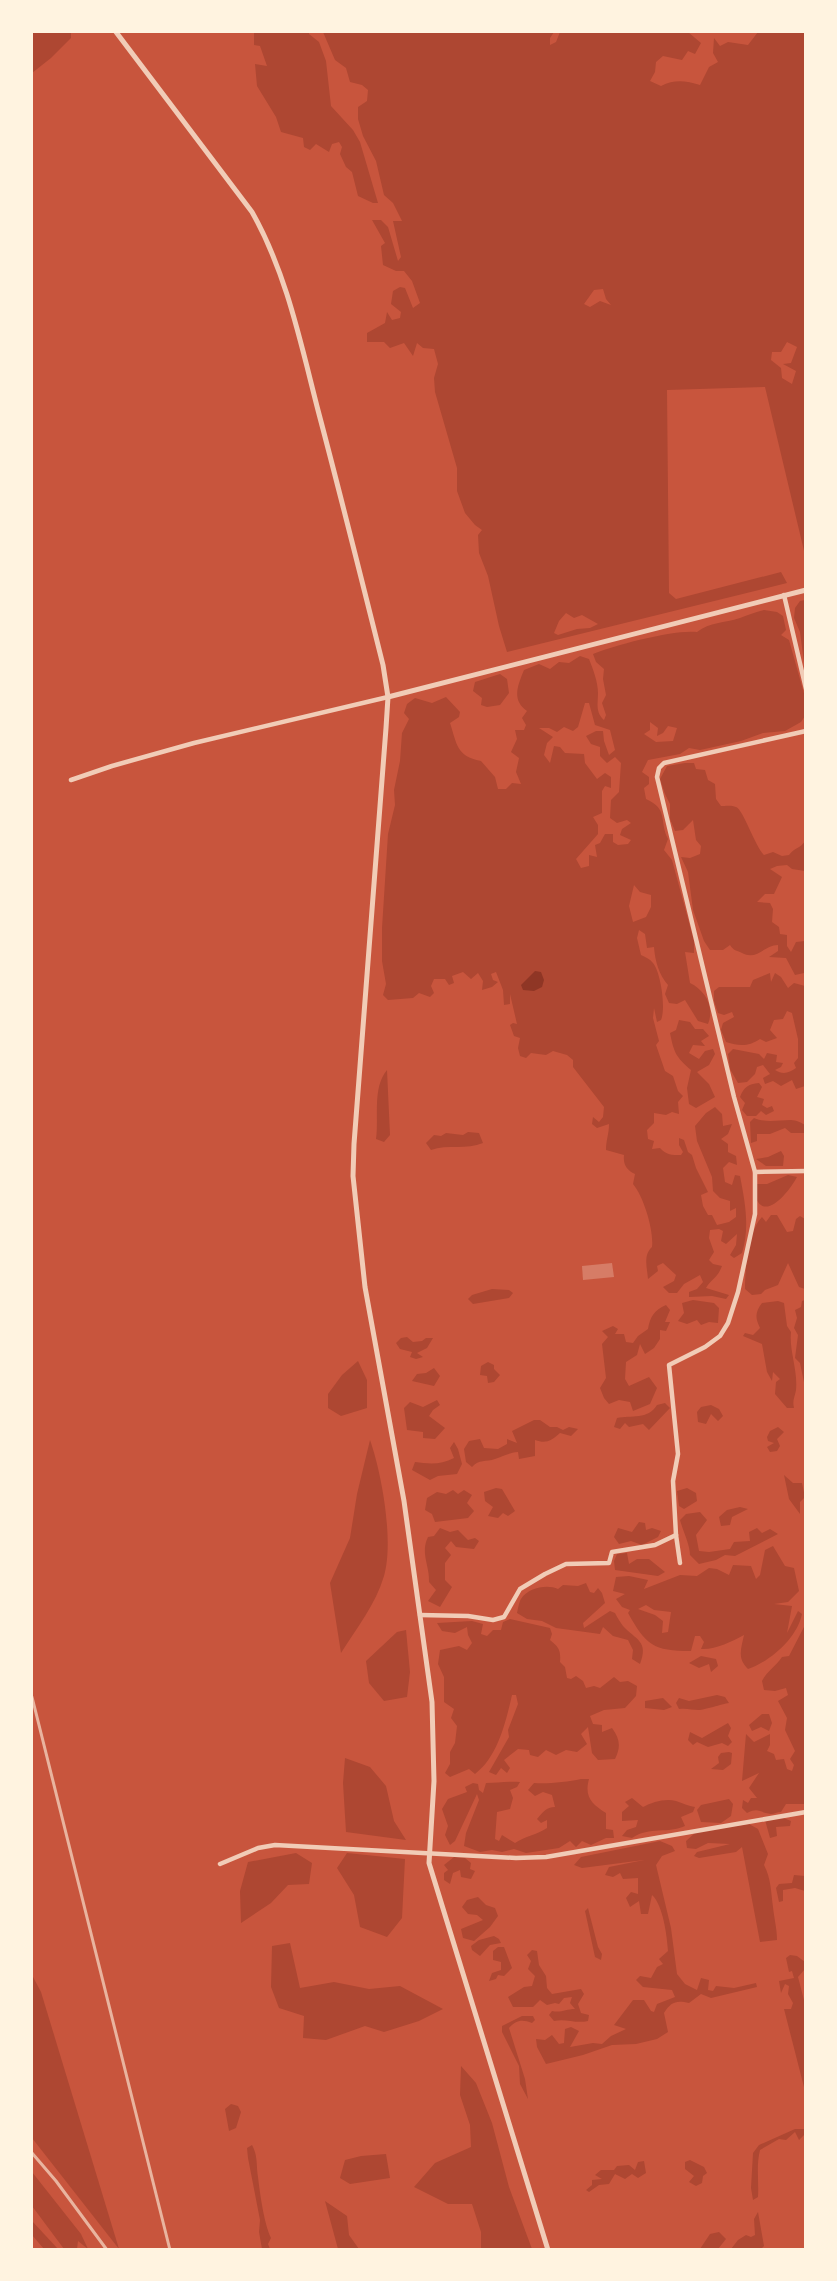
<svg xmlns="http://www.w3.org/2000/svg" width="837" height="2281" font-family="Lato,sans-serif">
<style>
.green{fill:#ae4732;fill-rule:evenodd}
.water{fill:#8f3625}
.building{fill:#d67c66}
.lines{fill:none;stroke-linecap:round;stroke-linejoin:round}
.minor{stroke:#f1ccb7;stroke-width:4.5}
.tertiary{stroke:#f1ccb7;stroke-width:5}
.rail{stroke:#e9b49f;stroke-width:3}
</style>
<rect width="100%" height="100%" fill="#c8553d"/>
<g class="green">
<polygon points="32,32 71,32 71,38 51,58 32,73"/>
<polygon points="254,32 309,32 309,34 319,42 326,61 331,106 353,130 360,142 378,203 373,203 358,196 352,172 346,167 340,154 342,147 339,142 332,144 329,152 316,144 310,150 304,147 303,138 281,132 276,117 257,86 255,64 267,66 260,46 254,45"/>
<path d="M323,32H554L550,38V45L556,42L560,32H688L701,43L695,54L688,51L682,60L663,56L656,62L655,72L650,81L661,86C675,79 686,81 700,85L709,67L718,62L713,53L714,38L720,46L728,42L748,45L758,32H805V555L765,387L667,390L669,593L676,599L781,572L787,583L507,652L499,626L488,576L479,553L478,535L482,530L475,525L465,513L457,491V468L435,392L434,378L438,364L434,349L423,348L417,343L413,356L404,343L390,348L384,342H367V333L385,323L387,312L392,320L400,318L401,312L391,304L393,291L400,287L405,288L413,308L420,303L412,281L404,271H396L383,265L381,246L385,243L372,220H381L388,227L398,261L401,257L393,221H402L393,203L384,195L376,161L363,136L358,119V107L367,101L368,90L362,85L350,82L346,68L335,60ZM603,289L606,299L611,305L600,301L590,307L584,304L594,290ZM787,342L797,347L791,363L783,364L796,371L792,384L782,378L781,368L771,360L772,352H781ZM566,613L574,618L582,615L598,624L590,628L577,629L558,635L554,633L559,621Z"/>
<polygon points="805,600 806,600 805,670 800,632 794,618 795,608 800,601"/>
<path d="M764,610L777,612L783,616L786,630L781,635L789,640L805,697V716L801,722L785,731L763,733L741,741L700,750L689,748L680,754L648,760L642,772L649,777V784L644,788L646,799C669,809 659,822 668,839L664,850L672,860L694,941V953L685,952L690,983C705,990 715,1007 708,1024L698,1021L685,1000L677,1004L669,1003L665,994L668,985C659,975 655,961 654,947L647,948L645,934L639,930L637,938L641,955C645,957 650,959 653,963C661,973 666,1008 661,1020L657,1022L654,1008L653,1018L659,1041L656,1045L665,1071L673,1076L678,1091L683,1096L678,1102L679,1114L672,1112L666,1115L654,1113V1123L647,1130L648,1139L654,1141L652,1149L660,1148C666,1155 672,1155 681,1155L683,1152L679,1145V1138L684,1140L688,1152L692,1155L696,1168L708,1192L701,1195L703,1206L708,1215H712L717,1225L729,1222L736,1217V1208L730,1211V1201L720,1198L713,1191L712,1177L697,1141L695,1126L706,1113L715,1107L722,1114L723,1126L732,1124L728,1134L721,1139L728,1144V1152L736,1156L737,1165L729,1162L723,1168L725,1182L732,1185L735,1175L740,1176C745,1202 750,1227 742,1253L734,1258L730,1255L736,1245L737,1234L726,1244L721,1241L723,1231L719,1229L710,1230L709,1238L714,1252L709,1260L713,1264L722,1266C717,1279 712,1278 706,1288L729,1295L726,1299L712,1296L689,1297V1292L697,1289L703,1282L700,1275L684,1284L677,1293H669L663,1287L674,1281L676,1275L663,1263L657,1266L658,1271L648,1279C647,1267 643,1255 652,1247C654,1231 644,1197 633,1184L635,1174C627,1170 623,1165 624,1155L606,1150C606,1140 609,1134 609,1124L597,1128L592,1124L593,1117L599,1122L603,1117L604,1107L573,1067V1060L567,1055L553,1051L546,1055L531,1053L526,1058L520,1056L518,1048L520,1038L514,1036L510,1025L513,1023L517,1024L510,994V1004L504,1005L503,990L496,972L491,974L493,980L498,982L492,987L482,990L483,981L478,973L471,979L463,972L452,976L454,983L449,985L445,979H434L431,986L434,993L430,997L419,993L413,998L388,1000L383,995L386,984L382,961V928L388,834L395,805L394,790L400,761L402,733L409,719L404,713L407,704L415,698L432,703L446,697L460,712L459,717L450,723C457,744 456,756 481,761L495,777L498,789H506L512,783L521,784L516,772L519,758L511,752L517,739L515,730H524L526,725L522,718L527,711C511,700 518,685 524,670L539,664L550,669L559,662L569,663L580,656L589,659C593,669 598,682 598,693C598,703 595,712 604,720L606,715L602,703L606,695L603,679L604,669L596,662L593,654C614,645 676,629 697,632C710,622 724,623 740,618C748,615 755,612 764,610ZM585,703H589L595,725L610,730L615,750L609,755L604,741L603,731H596L586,736L591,744L600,747V756L607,763L615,757L621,763L619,792L611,800L610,818L617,823L627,820L631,823L622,829L620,835L631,840L628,844L618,845L613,842V834H605L600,843L595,845L597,857L589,855V866L581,868L576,859L598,834V825L593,817L602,813V791L605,786L611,788V777L605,773L597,779L585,763L584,754L565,753L560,747L554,746L550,763L544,755L547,743L553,737L539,728H549L557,732L564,727L573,731L578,727ZM650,722L658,728L657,736L663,733L668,726L677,728L673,741L656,742L644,734L650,730ZM634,885L640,892L651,895V907L646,917L633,922L629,906Z"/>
<polygon points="500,674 507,679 509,693 500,705 487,707 481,705 482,698 473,691 475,682"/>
<path d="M685,763H694L696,769L705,770L708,780L715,784L716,799L721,806C725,806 732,805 736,807C743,809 755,846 764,855L773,852L782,856L789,855C794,848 801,848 805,841V871L792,869L787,865L777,866L770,869L782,877L774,894H765L757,902L770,903L773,909L772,922L779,927L780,934L787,935V946L791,952L796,942L805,941L804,973L795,975L786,958L769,957L778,951V945C764,945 757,961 742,953C736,950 734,951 730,945L723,950H710L704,941L693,910L688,872L681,857L690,858L700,854L701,846L696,840L693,820L683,830L675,831L670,819V804L665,794L660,779L667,766Z"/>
<path d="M770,973L771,982L775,973L781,977L788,988L794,983L805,986V1086L796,1089L792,1080L781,1086L773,1081L765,1084L763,1078L770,1074L763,1065L757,1067L755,1074L747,1082L738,1083L730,1069L728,1054L733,1049L759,1054L764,1059L767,1053L777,1055L776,1062L783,1063L781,1067L775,1070C783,1075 789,1073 796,1068L794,1063L798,1058V1039L792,1013L787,1011L783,1019L774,1020L770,1030L777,1038L766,1042L760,1039C748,1047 739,1046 726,1042L721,1030L723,1023L734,1017L732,1012L724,1015L718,1013L714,1001V991L719,987H750L753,980Z"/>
<path d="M679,1020L690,1022L695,1029H703L709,1036L701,1041L705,1046L693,1045L689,1053L699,1059L705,1051L713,1049L715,1054L709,1065L697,1072L709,1084L715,1097L696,1108L689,1104L687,1088L691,1070C676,1057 674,1053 670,1033L676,1030Z"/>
<path d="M387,1070L390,1135L384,1142L376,1139C379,1117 372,1088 387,1070Z"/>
<path d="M759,1083L762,1087L757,1097L764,1099L762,1105L767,1108L772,1106L774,1111L766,1115L761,1111L756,1116H747L742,1110L745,1103L740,1097C744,1087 748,1084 759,1083Z"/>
<path d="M754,1118C766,1123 778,1120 791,1120C796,1120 802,1123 805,1125V1133H791L785,1128L770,1134H757V1141L751,1143L750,1122Z"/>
<path d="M468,1132L479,1133L483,1143C467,1150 447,1144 431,1150L426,1143L434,1135L441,1136L446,1133L463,1135Z"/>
<polygon points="781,1151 784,1156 783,1166 766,1166 756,1159 768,1157"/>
<path d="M788,1175L797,1177C789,1192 762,1226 754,1192L757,1184H767Z"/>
<path d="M771,1215H777L787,1232L793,1231L796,1219L800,1216L805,1219V1289L799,1287L788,1263L778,1285L765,1290L761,1294L752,1295L745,1289C745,1270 748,1231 762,1217L766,1222Z"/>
<polygon points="492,1289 509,1290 513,1293 509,1298 473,1304 468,1299 472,1295"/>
<polygon points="693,1300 714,1303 719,1308 718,1323 709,1322 701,1325 697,1320 687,1324 678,1321 684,1313 682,1303"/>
<polygon points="805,1300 806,1300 805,1387 800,1363 795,1358 798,1335 794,1328 797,1318 795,1310 801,1307 802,1301"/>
<path d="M778,1301L784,1303L787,1326L791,1332C789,1351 798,1370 796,1390C795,1397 792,1400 794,1408H787L775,1394L776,1382L780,1379L773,1372L772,1381L767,1372L762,1344L743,1336L745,1333L753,1335L760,1328C755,1318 755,1312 762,1303Z"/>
<path d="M666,1305L670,1310L665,1322H670L666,1331L660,1330V1339L654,1348L645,1354L640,1344L637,1355L626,1362L625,1379L629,1386L649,1377L657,1388L650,1404L633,1411L630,1402L619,1400L609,1404L604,1398L600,1388L606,1378L602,1344L608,1337L602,1331L613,1326L618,1329L615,1334H624L626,1342L633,1343L638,1336L648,1329C650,1317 654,1310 666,1305Z"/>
<polygon points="407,1337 413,1342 422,1341 426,1338 433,1338 427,1348 417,1353 423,1357 416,1359 410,1357 412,1352 400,1349 396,1343 401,1338"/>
<polygon points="358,1361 367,1380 367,1408 341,1416 328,1408 328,1394 342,1375"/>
<polygon points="488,1362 494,1365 494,1369 500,1375 494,1382 488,1383 487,1376 480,1375 481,1366"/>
<polygon points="434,1368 440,1376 434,1386 412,1381 417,1374 426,1373"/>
<polygon points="437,1400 440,1405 433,1410 429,1416 445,1428 435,1439 423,1438 423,1432 407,1430 404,1408 410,1402 423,1407"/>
<path d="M665,1403L670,1408L649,1430L643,1424L629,1427L625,1423L620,1429L614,1427L617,1418C631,1415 648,1420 657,1405Z"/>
<polygon points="711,1405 719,1409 723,1416 718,1421 711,1414 706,1424 698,1422 697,1412 701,1407"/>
<path d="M534,1420H540L550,1427H557L563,1430L569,1427L578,1429L571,1436L560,1433C551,1441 546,1444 535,1440V1456L519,1459L518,1452C508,1453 504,1456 495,1459C486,1462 479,1459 472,1467L466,1462L464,1449L469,1441L480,1439L484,1448L498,1449L507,1444V1439L517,1443L512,1431Z"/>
<polygon points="778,1427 784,1432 777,1439 780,1446 777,1451 770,1452 767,1447 774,1443 768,1441 767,1437 770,1431"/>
<path d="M370,1440C382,1474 394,1542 384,1576C376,1604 356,1629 341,1653L330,1583L350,1538L357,1494Z"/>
<path d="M454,1442L458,1449L462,1464L457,1474L438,1476L430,1480L412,1470L415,1462C429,1464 441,1465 454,1458L450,1448Z"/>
<polygon points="784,1475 793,1483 802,1483 805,1497 800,1502 800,1514 789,1499"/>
<polygon points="496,1488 502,1489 515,1511 508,1516 503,1513 498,1518 488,1516 493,1507 485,1501 484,1492"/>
<polygon points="687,1488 696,1493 697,1501 684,1509 679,1506 677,1491"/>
<polygon points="453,1490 458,1494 464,1490 472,1495 467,1503 474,1511 468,1518 435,1522 432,1514 425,1510 427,1498 437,1492 446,1494"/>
<polygon points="740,1507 748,1509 732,1517 730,1525 721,1526 719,1517 727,1510"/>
<path d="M700,1512L707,1520L696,1535L699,1551L709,1552L730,1549L734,1542L750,1541L749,1532L757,1528L762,1533L770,1529L778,1534L735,1556L725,1555L716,1560L699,1564L690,1555C690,1545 683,1531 680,1520L686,1514Z"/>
<polygon points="639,1522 645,1523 646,1530 652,1528 661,1531 658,1537 642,1545 631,1541 619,1544 614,1537 618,1528 632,1532"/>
<path d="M440,1528L450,1532L458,1530L468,1540L475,1538L479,1541L474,1549L456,1547L451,1541L445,1548L451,1555L445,1563V1580L452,1587L440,1607L428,1601L436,1590L429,1582C430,1566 420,1553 428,1537L434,1536Z"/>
<path d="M773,1546L785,1566L794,1568L799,1591L788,1602L774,1604L792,1606L787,1633L798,1611L802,1614C797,1638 771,1661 748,1669C737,1658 741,1649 744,1635C731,1642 715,1650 701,1649L704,1642L700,1636H695L691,1651C653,1651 646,1645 628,1613L630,1610L622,1607L616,1599L625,1594L613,1591L616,1577L629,1576L648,1580L644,1589L680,1575L697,1576L709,1568L717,1569L729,1575L733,1565L751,1566L756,1579L760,1575L765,1550ZM646,1605L654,1610L671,1612L668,1632L662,1633L663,1621L655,1615L638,1609Z"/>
<polygon points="627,1553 629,1564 637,1559 649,1559 665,1572 658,1576 615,1570 614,1561 617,1554"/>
<path d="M586,1583L590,1592L594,1593L598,1588L602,1593L605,1603L583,1623L584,1628L610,1611L615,1613C617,1617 620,1622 623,1626C636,1640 649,1641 640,1664L632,1659L633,1650L628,1640L613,1636L603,1627L600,1634L556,1628L542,1621L527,1619L517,1613C518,1609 519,1602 521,1599C528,1588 547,1584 558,1589L563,1585L578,1586Z"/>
<path d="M510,1619L550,1628L552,1634L550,1640C559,1647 561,1651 560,1662L565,1667L567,1678L571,1679L576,1676L583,1681L586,1688L594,1686L600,1688L614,1677L620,1682L628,1681L637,1686L636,1696L625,1708L604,1710L590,1716L593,1724L602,1725V1732L612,1728C620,1739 621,1747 615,1759L598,1760L592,1753L588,1727L581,1734L587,1744L577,1752L566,1750L556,1755L546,1750L538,1757L530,1755L529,1750L518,1749L504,1760L510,1768L507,1773L501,1768L496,1775L489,1772L509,1737L508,1730L518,1704L516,1695H512C506,1721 498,1757 475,1774L469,1769L450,1777L445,1773L450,1764V1752L455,1743L457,1726L451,1718L454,1709L444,1702V1677L438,1664L440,1650L459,1646L467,1650L472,1643L468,1635L467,1627L455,1633L442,1631L437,1623L472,1621L483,1624L481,1634L487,1636L493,1630H501L503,1622Z"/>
<path d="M805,1625V1804H786L781,1812C777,1812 774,1814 771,1814C760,1813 759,1807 747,1813L742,1808L743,1800L748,1803L751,1798H757L749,1788L759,1773L742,1781L746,1734L754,1742L770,1734V1745L767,1751L774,1754L776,1760L784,1759L787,1769L792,1771L794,1765L790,1759L795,1751L785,1730L787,1718L778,1701L788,1695L786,1688L775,1691L764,1690L762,1681C767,1671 776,1666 782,1657L789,1656Z"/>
<polygon points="406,1630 410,1672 407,1697 384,1701 369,1683 366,1661 397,1632"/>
<polygon points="701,1656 716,1659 718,1666 711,1672 709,1664 699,1668 689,1663"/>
<path d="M717,1695L725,1697L729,1703C722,1704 704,1710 699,1710C692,1710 687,1708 679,1709L676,1703L679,1698L689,1701Z"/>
<polygon points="663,1698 672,1707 664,1710 645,1708 645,1701"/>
<polygon points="762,1714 769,1714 772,1723 769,1731 761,1727 752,1731 749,1725"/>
<polygon points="728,1723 731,1728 728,1736 732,1742 728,1746 722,1743 708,1747 697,1742 693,1745 688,1740 690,1732 702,1738"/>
<polygon points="729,1752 732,1753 731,1764 723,1770 711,1769 719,1763 718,1757 721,1753"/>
<polygon points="345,1758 370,1767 386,1786 394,1821 406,1840 346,1832 343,1783"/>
<path d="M581,1779H589C584,1797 592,1804 606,1813V1829L613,1830L614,1838H606L591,1845L582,1841L576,1847L570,1841L559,1848L526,1853L514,1849L502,1852L492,1850L480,1852L464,1846L466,1833L479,1800L477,1794L455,1841L450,1845L445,1835L448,1826L442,1809L448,1799L467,1792L465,1787L473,1783L478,1784L479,1790L483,1793L486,1783C498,1783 508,1781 520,1782L517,1787L510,1790L513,1798L510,1809L497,1812L495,1839L499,1841L502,1835L515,1843C525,1836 537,1835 547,1828V1820L541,1823L537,1819C543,1812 546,1807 555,1807L552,1795L543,1792L535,1796L528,1790L534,1783C548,1784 567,1782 581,1779Z"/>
<path d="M632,1798L643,1807C652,1802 666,1798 676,1801C683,1803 688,1806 695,1807L693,1812L681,1817L685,1826C668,1834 650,1826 632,1838L622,1836L627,1830L636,1827L638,1820L622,1821V1812L629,1806L625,1802Z"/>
<polygon points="729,1799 733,1804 731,1816 721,1823 701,1822 697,1810 701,1805"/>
<polygon points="781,1817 791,1821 790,1826 776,1827 777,1836 770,1838 765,1820"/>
<path d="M749,1824L758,1829L768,1854L764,1865C771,1878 771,1892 773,1907C774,1918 777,1928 777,1940L760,1942L742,1847L736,1852L699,1858L694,1856L697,1852L730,1844L708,1843L696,1849L687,1848L686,1841L696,1832Z"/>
<path d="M660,1841L672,1846L675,1851L662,1856L656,1865L671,1928L677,1974L685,1984L697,1990L701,1978L709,1980L708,1990L713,1991L716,1986L734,1988L756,1983L757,1987L711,1998L701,1994L689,2003C676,2000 671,2002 664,2013L668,2032L657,2039L636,2044L612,2045L583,2055L546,2064L537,2047L536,2039L545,2040L552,2035L559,2044L564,2043L565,2029L571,2027L579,2031L570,2047L593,2043L602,2044L611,2036L626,2029L614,2025L633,2000H644L651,2011L654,2012L657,2004L675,1997L672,1990L643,1987L636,1980L640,1976L651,1978L657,1967L663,1964L659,1959L668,1951C667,1935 663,1905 652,1895L648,1914H641L639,1901L630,1907L626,1898L631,1892L638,1894V1878L623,1879L620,1873L613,1877L605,1875L609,1867L644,1860L582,1868L574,1865L581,1857Z"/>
<polygon points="296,1853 312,1863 309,1884 288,1885 271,1903 241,1923 240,1891 248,1862"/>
<polygon points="347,1853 405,1859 402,1918 387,1937 360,1927 354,1895 337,1868"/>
<polygon points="454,1857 465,1858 471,1863 470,1869 475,1871 471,1879 461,1877 460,1870 453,1873 450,1884 444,1880 444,1873 448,1870 444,1865"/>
<polygon points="794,1875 805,1876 805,1891 795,1888 783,1890 783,1901 779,1902 776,1888 779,1884 792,1883"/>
<polygon points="478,1897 486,1905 495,1908 498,1916 490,1927 474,1941 463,1938 461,1929 483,1920 477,1915 468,1914 462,1907 467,1900"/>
<polygon points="588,1908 598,1947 602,1954 601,1960 595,1957 585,1911"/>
<polygon points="494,1936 499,1939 501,1943 490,1945 480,1956 472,1950 471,1946 479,1940"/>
<polygon points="290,1943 300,1988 334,1982 369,1989 400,1986 443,2009 419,2021 384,2032 365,2026 326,2040 303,2038 304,2016 279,2008 271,1987 272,1946"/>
<polygon points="498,1947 504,1947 512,1968 504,1976 498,1975 496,1979 489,1981 492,1973 501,1970 501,1962 493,1960 493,1951"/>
<path d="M532,1950L537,1951L539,1965L546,1976L547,1988L552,1994L581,1989L584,1994L578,2004L581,2013L589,2015L588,2021C575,2024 566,2018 554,2021L549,2015L552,2011C561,2013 566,2009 575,2009L570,2003L572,1997L564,1998L559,2004L555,2003L547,2005L540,2000L533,2007H513L508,1997L524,1987L532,1986L535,1976L528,1969L531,1961L527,1955Z"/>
<polygon points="790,1955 797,1956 805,1962 805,1969 798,1977 805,2004 805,2091 784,2009 791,2009 793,2003 788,1994 789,1986 785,1984 781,1993 779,1981 794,1978 792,1971 789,1972 786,1958"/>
<polygon points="32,1975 41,1992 119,2249 32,2138"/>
<path d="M522,2016H533L535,2020L532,2023C522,2019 516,2020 509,2028L525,2079L528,2099L520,2084L519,2066L502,2032V2026Z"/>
<polygon points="461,2066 476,2083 492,2123 509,2187 532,2249 481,2249 481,2232 472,2204 448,2204 414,2187 435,2163 471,2147 470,2125 460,2095"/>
<polygon points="231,2104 238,2106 241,2112 236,2128 229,2131 225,2109"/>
<path d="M795,2129H805V2134L799,2140L795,2132L786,2140L779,2139L760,2150C756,2166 759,2181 758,2197L753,2200L751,2188L753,2153L759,2145Z"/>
<path d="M252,2145C258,2156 256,2164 258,2177C260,2194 264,2223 271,2238L268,2244L270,2249H262L259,2232L260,2220L248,2158L247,2148Z"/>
<polygon points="386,2154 390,2178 350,2184 340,2178 345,2160 361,2156"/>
<polygon points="690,2160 704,2167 707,2173 703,2176 702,2183 696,2186 689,2182 694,2176 685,2169 685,2162"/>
<polygon points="644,2161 646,2173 638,2178 632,2174 625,2179 615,2174 609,2184 599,2185 589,2192 586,2190 592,2185 592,2180 602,2179 595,2175 601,2170 614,2170 617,2166 629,2165 635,2170 638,2162"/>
<polygon points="32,2172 81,2234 88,2249 78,2241 77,2249 64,2249 32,2206"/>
<polygon points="325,2201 347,2216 349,2235 359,2249 338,2249"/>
<polygon points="758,2212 764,2246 761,2249 731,2249 738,2240 746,2235 751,2237 755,2235 754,2219"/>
<polygon points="32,2221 58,2249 44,2249 32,2235"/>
<polygon points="719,2232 726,2239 718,2249 700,2249 710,2234"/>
</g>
<polygon class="water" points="535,971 541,972 544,980 542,987 534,991 523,990 521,985"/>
<polygon class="building" points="612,1263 614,1277 583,1280 582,1266"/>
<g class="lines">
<g class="minor">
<polyline points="784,595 806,689"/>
<polyline points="71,780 112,766 194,743 388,697"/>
<polyline points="755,1172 806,1171"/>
<polyline points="680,1563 676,1535 673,1481 678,1454 669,1365 705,1347 720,1336 728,1323 738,1292 755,1214 755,1172 734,1097 657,777 659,768 664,763 806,731"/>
<polyline points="420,1615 468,1616 493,1620 504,1617 520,1589 545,1574 566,1564 609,1563 612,1552 655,1545 676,1535"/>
<polyline points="220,1864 258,1848 275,1845 516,1858 546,1857 806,1812"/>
</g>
<g class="tertiary">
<path d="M116,32L252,212C287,274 301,345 319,414C341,497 362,581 383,665L388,697L386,728L354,1144L353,1176L365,1287L404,1501L432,1702L434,1781L429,1863L548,2250"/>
<polyline points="388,697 806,590"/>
</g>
<g class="rail">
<polyline points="32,1697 170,2250"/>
<polyline points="32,2153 56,2181 107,2250"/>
</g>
</g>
<rect width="837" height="2281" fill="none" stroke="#fff3e0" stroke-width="66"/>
</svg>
